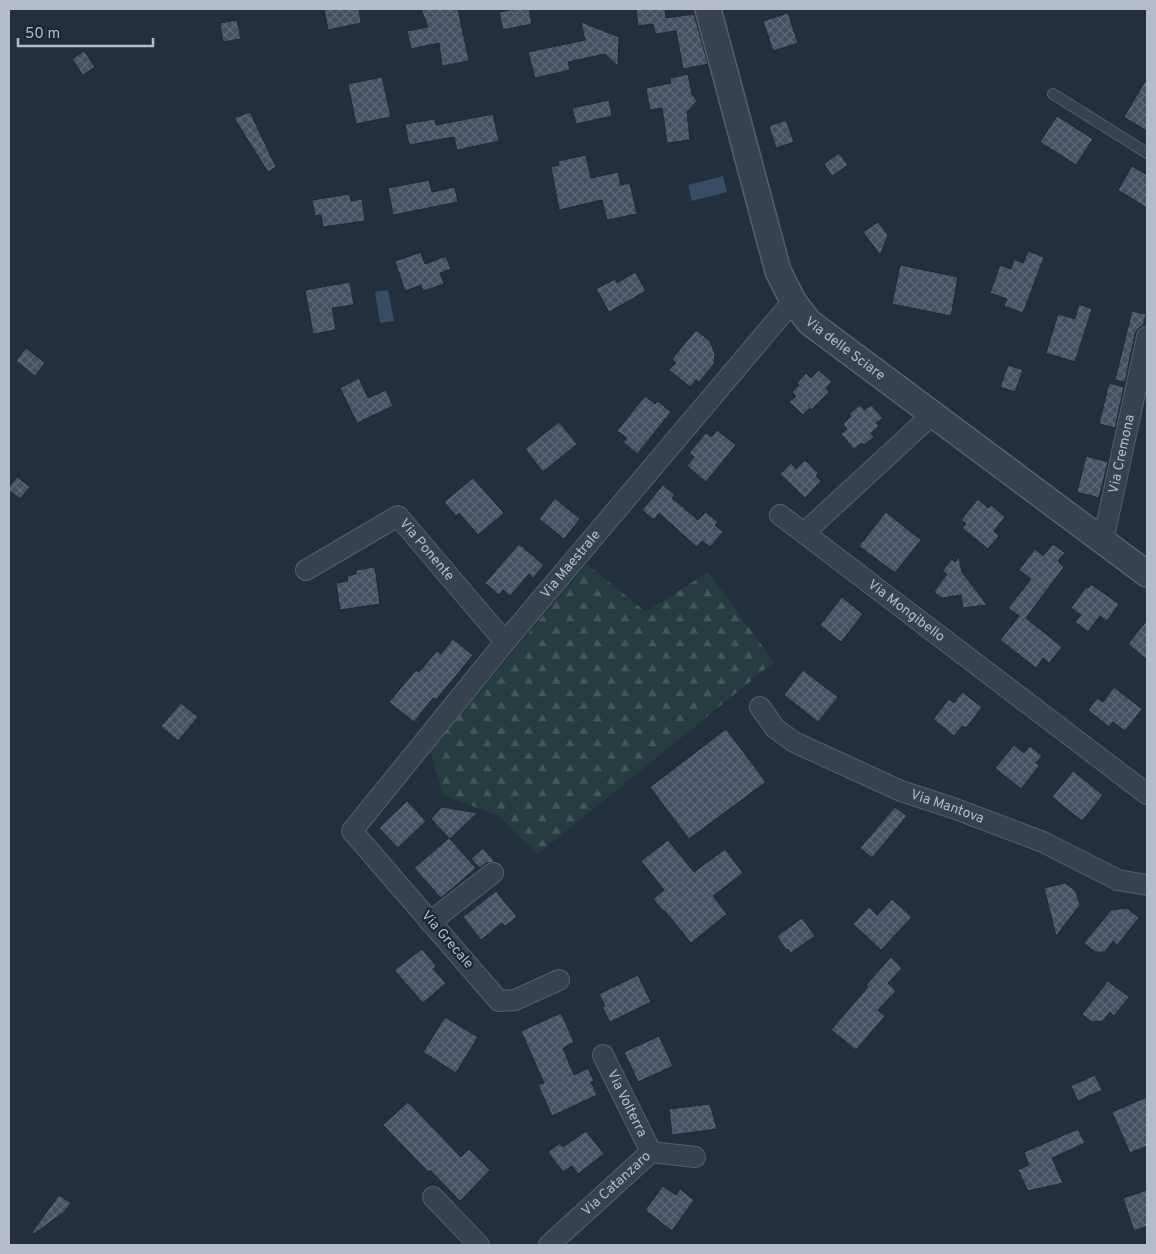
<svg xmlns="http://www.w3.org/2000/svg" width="1156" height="1254" font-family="Overpass,sans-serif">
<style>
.forest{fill:url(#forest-firs)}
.water{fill:#394c67}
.building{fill:url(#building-cross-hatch);stroke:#1f2835}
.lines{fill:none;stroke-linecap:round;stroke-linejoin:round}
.service-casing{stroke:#565f6c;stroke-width:12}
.minor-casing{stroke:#565f6c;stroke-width:22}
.tertiary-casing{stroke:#565f6c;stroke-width:28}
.service{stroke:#38414e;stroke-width:10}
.minor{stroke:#38414e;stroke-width:20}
.tertiary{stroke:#38414e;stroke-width:25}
.labels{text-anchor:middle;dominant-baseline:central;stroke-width:4.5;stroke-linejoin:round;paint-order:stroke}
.street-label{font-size:14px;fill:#b4bcc9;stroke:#1d2633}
</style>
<defs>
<pattern id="forest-firs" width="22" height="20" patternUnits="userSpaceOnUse" patternTransform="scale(1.25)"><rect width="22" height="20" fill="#263c3f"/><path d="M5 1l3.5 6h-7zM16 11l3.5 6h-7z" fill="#435659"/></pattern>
<pattern id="building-cross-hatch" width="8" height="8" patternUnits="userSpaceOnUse" patternTransform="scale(1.25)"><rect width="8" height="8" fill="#455162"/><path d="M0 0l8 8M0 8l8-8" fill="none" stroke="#5d6877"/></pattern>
</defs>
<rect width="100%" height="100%" fill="#242f3e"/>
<polygon class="forest" points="587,564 646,612 708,572 774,662 538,854 497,815 443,795 430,750"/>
<g class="water">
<polygon points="723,176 727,192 692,201 688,185"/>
<polygon points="388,290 394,321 380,323 375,292"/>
</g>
<g class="building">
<polygon points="324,9 359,9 361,23 328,30"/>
<polygon points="421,9 458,9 469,61 442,66 439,43 411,49 407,31 428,27"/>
<polygon points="516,9 529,9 532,24 503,30 499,12"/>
<polygon points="636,9 665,9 666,18 694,14 708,64 683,69 676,31 655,34 653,24 638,26"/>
<polygon points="788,13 798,43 773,51 763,21"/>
<polygon points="237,20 241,39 223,42 220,23"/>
<polygon points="581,22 619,37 618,66 605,54 568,62 570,70 535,78 528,52 585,40"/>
<polygon points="84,51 95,67 83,75 72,59"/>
<polygon points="688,74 692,94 697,101 687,112 690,140 667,143 662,108 650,110 646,88 671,83 670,78"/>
<polygon points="382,77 391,117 356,124 348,84"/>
<polygon points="1147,78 1147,131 1124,117"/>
<polygon points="609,100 612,116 576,124 572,108"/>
<polygon points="250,112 276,167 268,172 234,118"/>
<polygon points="493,114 499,141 457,150 454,137 409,145 405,124 435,119 436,125"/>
<polygon points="1057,116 1093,139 1076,165 1040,142"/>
<polygon points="786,120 794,142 776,148 769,126"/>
<polygon points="839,153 848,165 832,176 824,164"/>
<polygon points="586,155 591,178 618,172 621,185 630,183 637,214 607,220 602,200 559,210 551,167 559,165 558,161"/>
<polygon points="1132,166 1147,175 1147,208 1118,190"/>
<polygon points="429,180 432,192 455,187 458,202 393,215 388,188"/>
<polygon points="350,194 351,201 362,199 365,221 323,227 321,215 315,216 312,200"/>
<polygon points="878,222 888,235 880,255 863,232"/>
<polygon points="1028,251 1044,257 1023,313 1004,306 1007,299 990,293 1000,265 1011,269 1014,259 1023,263"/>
<polygon points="421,252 425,264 446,256 451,269 440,273 444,284 423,291 421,285 405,291 395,261"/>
<polygon points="900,265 958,277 951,316 892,304"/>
<polygon points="635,272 646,291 609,312 596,289 615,279 617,283"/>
<polygon points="350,282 354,305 332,308 336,330 313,334 305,290"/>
<polygon points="1079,304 1092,309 1075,362 1046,353 1058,314 1075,319"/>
<polygon points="1132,311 1146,314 1143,326 1138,329 1135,334 1125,382 1115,380"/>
<polygon points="696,330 710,341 715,354 714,364 699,382 696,380 690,387 669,370 676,363 672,359"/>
<polygon points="26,348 45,363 35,376 16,361"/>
<polygon points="1008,365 1023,370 1015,392 1000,387"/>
<polygon points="819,370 832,382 826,388 829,392 811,410 810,408 803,415 789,402 796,396 792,392 799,385 797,383 806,373 811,378"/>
<polygon points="359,378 368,398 386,390 393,406 357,423 340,388"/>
<polygon points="1109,383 1124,387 1115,428 1099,424"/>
<polygon points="645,396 655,404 658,401 671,412 637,454 623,442 627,438 617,431"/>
<polygon points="860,405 864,410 871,405 883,418 876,423 879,426 871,433 874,437 864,445 862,443 854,449 841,434 847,429 843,424 851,416 849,414"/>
<polygon points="559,422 577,444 543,472 525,449"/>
<polygon points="717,430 736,445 706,482 687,466 694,457 689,453 706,433 712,437"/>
<polygon points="1086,456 1108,462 1099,498 1077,492"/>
<polygon points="805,460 818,473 816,476 821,481 805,498 780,474 791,463 796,469"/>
<polygon points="17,477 30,487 20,499 9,490 9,487"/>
<polygon points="473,478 504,513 478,535 459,513 456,516 444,502"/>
<polygon points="663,485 675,495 672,498 698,520 706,512 718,522 715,525 723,532 710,547 702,541 697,547 659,513 654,520 642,510"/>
<polygon points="555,498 580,519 564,539 539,519"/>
<polygon points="978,499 988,508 991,505 1005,517 994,531 999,536 988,549 962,528 966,524 961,520"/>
<polygon points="886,512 921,540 895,573 859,546"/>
<polygon points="519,544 544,565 533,578 529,574 510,596 503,590 499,595 485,583"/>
<polygon points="1053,544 1065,553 1058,561 1064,567 1026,618 1062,647 1049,663 1043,658 1036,668 1000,640 1019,616 1008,608 1031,579 1019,570 1035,549 1043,556"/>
<polygon points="959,557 962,572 987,605 963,608 961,595 942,598 934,592 947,574 942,571 952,559 955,562"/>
<polygon points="375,567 380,604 340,610 336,583 348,581 347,576 356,574 356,570"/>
<polygon points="1091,584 1119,604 1107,621 1100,616 1088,632 1075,622 1081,615 1071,608 1086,587 1088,588"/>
<polygon points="842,597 863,614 841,642 820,625"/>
<polygon points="1147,620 1147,660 1128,644"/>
<polygon points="453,639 473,655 436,700 433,698 414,722 389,702 416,670 419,672 437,651 441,654"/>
<polygon points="803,670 838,697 818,722 784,695"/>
<polygon points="1114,687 1142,709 1125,731 1113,722 1109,727 1088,710 1097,698 1103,702"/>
<polygon points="962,692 982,707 966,728 962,726 954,736 933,719 949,699 954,703"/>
<polygon points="181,703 198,717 178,741 161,726"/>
<polygon points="726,729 766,782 689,839 650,787"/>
<polygon points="1014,745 1024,753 1030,746 1042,756 1036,763 1040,765 1021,789 995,768"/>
<polygon points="1073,771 1103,795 1082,821 1052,797"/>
<polygon points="407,801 426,821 398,848 379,828"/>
<polygon points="442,807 477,813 450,839 431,819"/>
<polygon points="895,807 907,816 872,858 860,848"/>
<polygon points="449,838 476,868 441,898 414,868"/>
<polygon points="668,840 694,872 725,849 743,873 713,896 727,914 691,943 665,911 664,912 653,899 664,890 641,861"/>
<polygon points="483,848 495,862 486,863 480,868 471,859"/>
<polygon points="1065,883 1075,890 1080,905 1056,936 1044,888"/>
<polygon points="496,891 517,917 505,926 502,923 481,940 463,917"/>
<polygon points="892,899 912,917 881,950 853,924 869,907 877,915"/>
<polygon points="1127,908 1139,918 1117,945 1113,941 1105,952 1095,952 1084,943 1111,910"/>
<polygon points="802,918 815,936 791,953 788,949 786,950 777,936"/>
<polygon points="422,949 436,966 433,969 446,983 423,1003 394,970"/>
<polygon points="891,957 902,968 888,983 896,991 878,1010 885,1016 856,1050 831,1030 868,987 866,985"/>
<polygon points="638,975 651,1002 610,1022 602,1007 605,1006 599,994"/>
<polygon points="1108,981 1129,997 1114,1016 1110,1012 1103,1021 1092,1022 1082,1014"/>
<polygon points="561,1013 574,1042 563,1048 574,1075 588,1068 594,1081 591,1082 597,1095 552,1116 538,1085 544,1083 521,1031"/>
<polygon points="445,1017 478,1037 456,1073 423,1052"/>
<polygon points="659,1036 673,1066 638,1082 624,1052"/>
<polygon points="1095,1075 1102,1090 1078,1101 1071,1086"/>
<polygon points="1147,1097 1147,1146 1130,1153 1112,1112"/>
<polygon points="408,1102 461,1157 469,1149 490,1170 460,1201 430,1170 428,1172 383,1125"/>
<polygon points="710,1104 717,1129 672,1135 669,1109"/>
<polygon points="1078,1129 1085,1143 1052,1158 1063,1183 1028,1191 1018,1170 1029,1165 1024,1152"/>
<polygon points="586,1131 604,1154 578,1174 572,1166 563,1172 548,1152 560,1143 563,1147"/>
<polygon points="663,1186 676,1195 680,1189 694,1200 672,1231 645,1210"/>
<polygon points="1147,1190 1147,1226 1134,1231 1123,1198"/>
<polygon points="59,1195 71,1203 64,1212 34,1234 32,1232"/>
</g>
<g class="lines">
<defs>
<polyline id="service" points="1053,94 1147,153"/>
<g id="minor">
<path id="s1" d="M933,414L804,533L1147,794"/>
<polyline points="780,515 804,533"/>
<path id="s2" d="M1103,541L1147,337"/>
<path id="s3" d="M306,570L398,516L505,642"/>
<path id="s4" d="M760,707L775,728L794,742L901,791L953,808L1043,842L1118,880L1147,885"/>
<polyline points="430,922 493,873"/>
<path id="s5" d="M559,980L515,1000L499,1001L352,831L505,642L793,301"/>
<path id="s6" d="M603,1055L651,1152"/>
<polyline points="433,1197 479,1245"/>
<path id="s7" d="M549,1245L651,1152L695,1157"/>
</g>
<g id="tertiary">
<path id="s8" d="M708,9L778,271L793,301L809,322L1147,574"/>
</g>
</defs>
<use href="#service" class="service-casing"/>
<use href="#minor" class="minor-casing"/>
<use href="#tertiary" class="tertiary-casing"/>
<use href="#service" class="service"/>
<use href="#minor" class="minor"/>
<use href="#tertiary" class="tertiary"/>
</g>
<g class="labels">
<g class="street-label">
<text stroke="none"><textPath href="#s8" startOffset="376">Via delle Sciare</textPath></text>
<text stroke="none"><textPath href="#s2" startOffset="89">Via Cremona</textPath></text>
<text stroke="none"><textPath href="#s3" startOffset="151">Via Ponente</textPath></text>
<text stroke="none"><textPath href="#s5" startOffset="634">Via Maestrale</textPath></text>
<text stroke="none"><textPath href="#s1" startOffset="304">Via Mongibello</textPath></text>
<text stroke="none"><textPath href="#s4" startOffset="216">Via Mantova</textPath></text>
<text transform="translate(447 940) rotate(49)">Via Grecale</text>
<text stroke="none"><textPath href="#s6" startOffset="54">Via Volterra</textPath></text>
<text stroke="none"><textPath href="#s7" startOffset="91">Via Catanzaro</textPath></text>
</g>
</g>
<rect width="1156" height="1254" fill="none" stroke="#b4bcc9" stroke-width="20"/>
<path d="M18 38v8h135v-8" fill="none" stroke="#b4bcc9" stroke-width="2.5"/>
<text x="25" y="38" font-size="15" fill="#b4bcc9" stroke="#1d2633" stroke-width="4" paint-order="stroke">50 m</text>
</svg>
